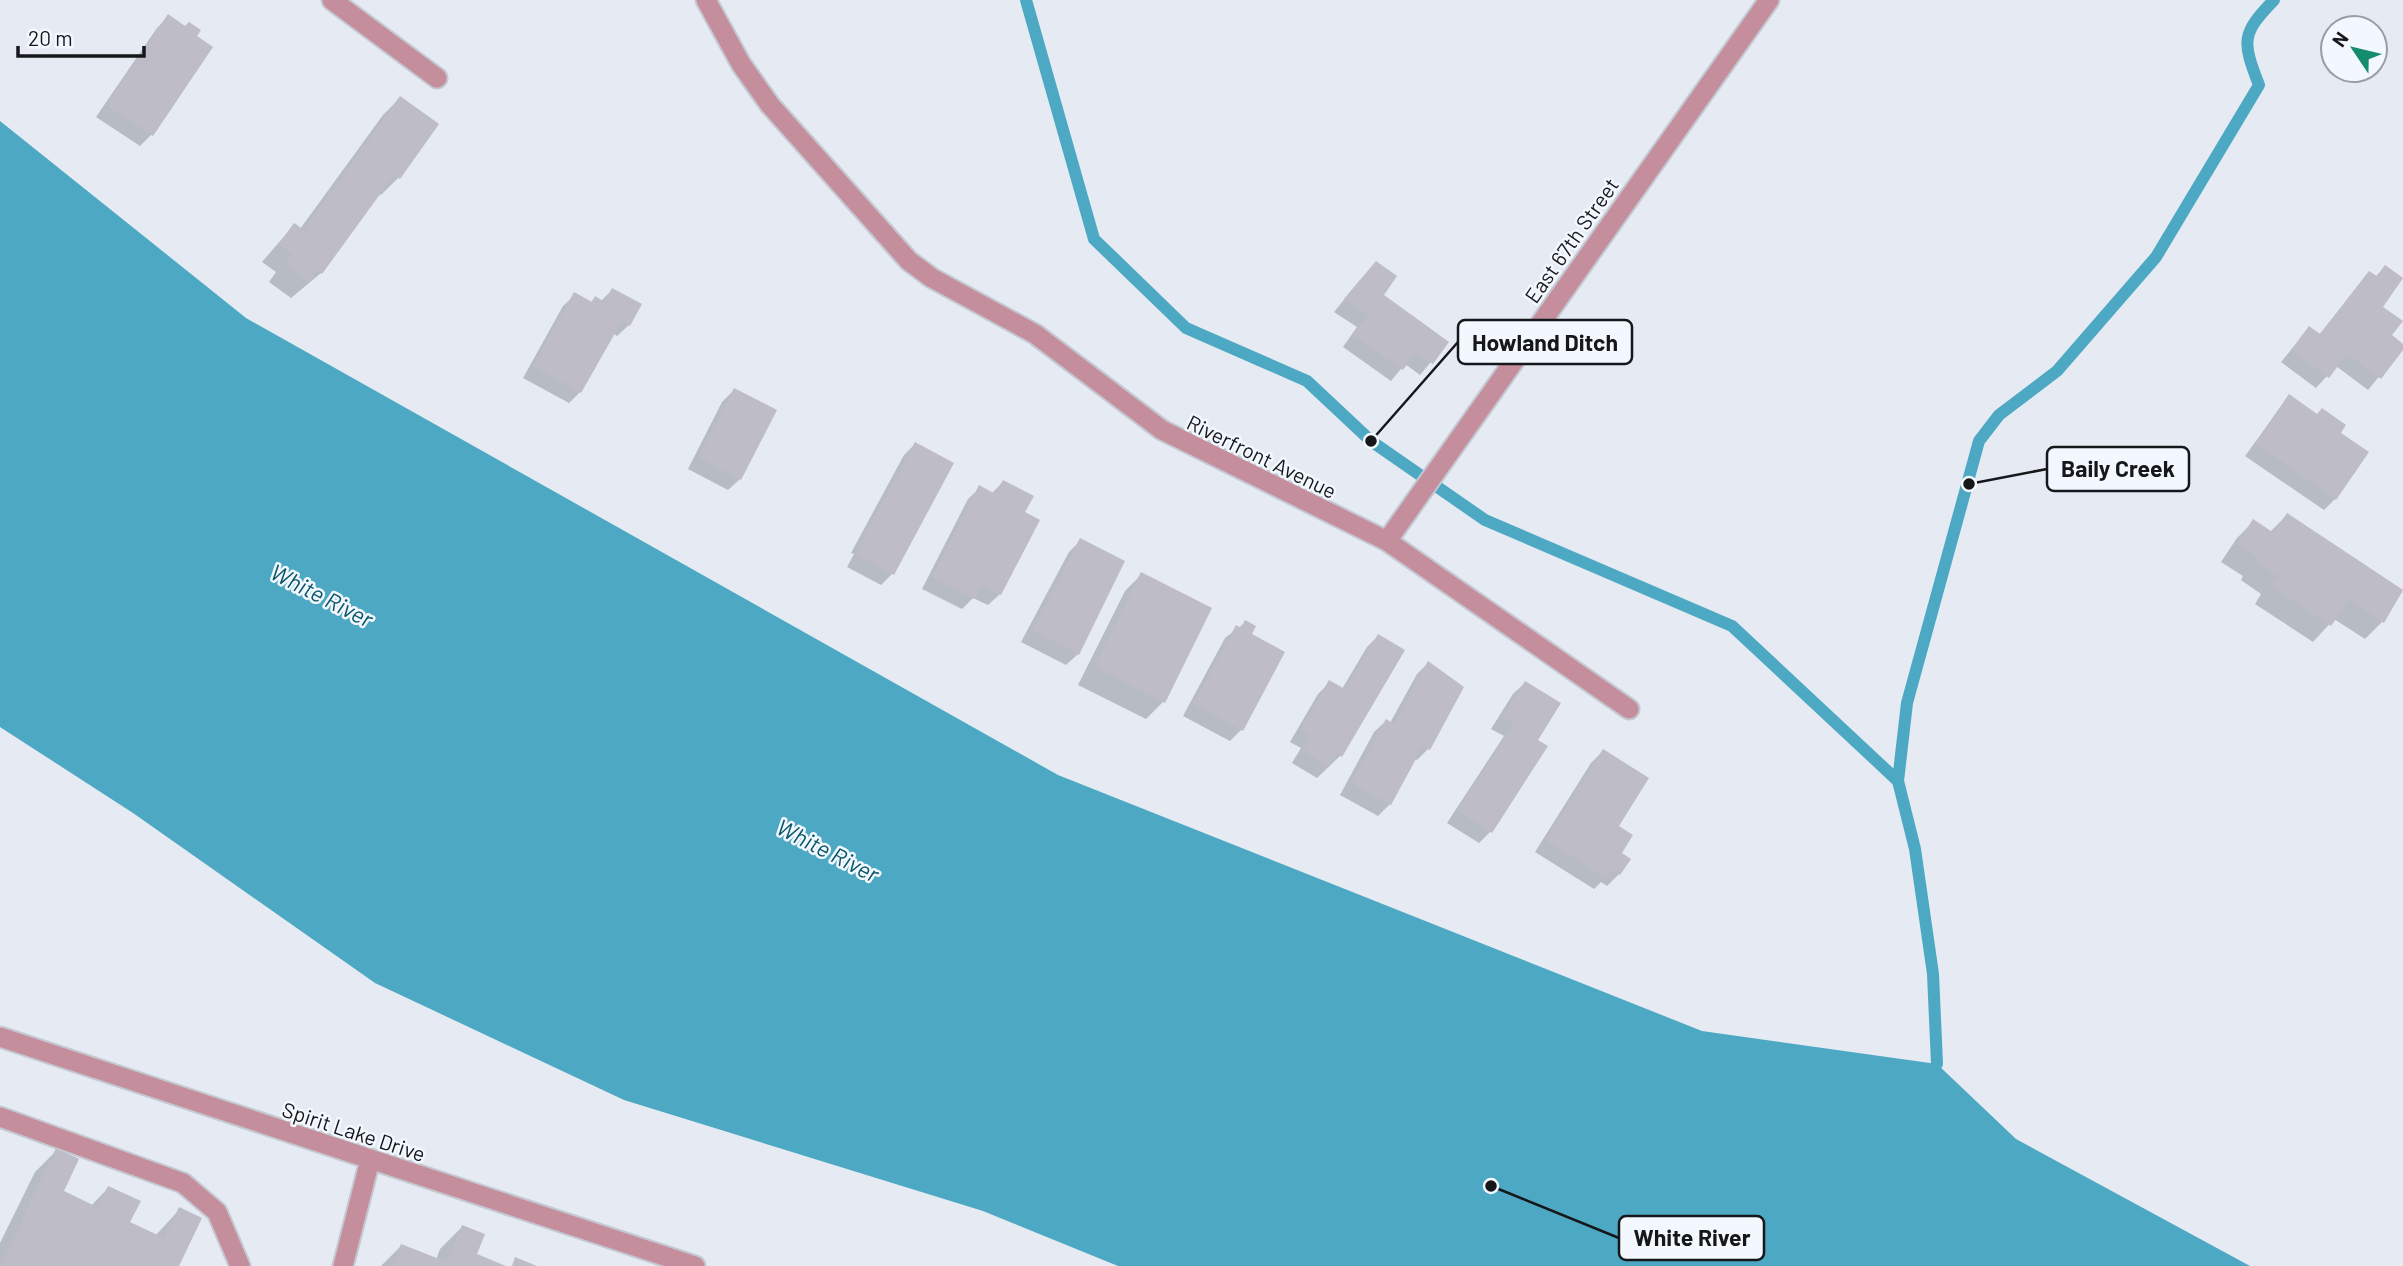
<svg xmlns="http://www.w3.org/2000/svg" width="2403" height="1266" font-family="Barlow,sans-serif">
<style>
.water{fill:#4da8c3}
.shadow{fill:#0003}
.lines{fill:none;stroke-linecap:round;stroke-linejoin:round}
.stream{stroke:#4da8c3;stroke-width:12}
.building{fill:#bebcc6}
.service-casing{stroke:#c4c8d0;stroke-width:23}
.minor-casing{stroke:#c4c8d0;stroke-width:23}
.service{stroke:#c58e9d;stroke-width:19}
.minor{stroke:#c58e9d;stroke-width:19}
.labels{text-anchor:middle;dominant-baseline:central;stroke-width:5;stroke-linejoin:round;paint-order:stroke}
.street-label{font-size:21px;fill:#16171b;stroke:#f3f7fe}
.water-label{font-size:23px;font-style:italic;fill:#09576a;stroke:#f3f7fe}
.leader{fill:none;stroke:#16171b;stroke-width:2.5}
.callout-dot{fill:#16171b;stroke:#f3f7fe;stroke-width:2.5}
.callout{fill:#f3f7fe;stroke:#16171b;stroke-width:2.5}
.callout-label{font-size:23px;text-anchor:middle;font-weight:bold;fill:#16171b}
</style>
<rect width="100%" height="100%" fill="#e5eaf3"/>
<polygon class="water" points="0,121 246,318 1058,775 1702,1031 1937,1064 2016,1139 2250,1266 1118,1266 983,1211 624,1100 375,983 133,813 0,727"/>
<g class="shadow">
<polygon points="168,17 151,135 140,146 96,117 157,28"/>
<polygon points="400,98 437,125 398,178 381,195 379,193 321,273 291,298 269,282 276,272 262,262 294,225 300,229 383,115"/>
<polygon points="2385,267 2381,307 2390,335 2403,347 2368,390 2336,366 2316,388 2281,362 2309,328 2319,335 2369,273 2375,277"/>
<polygon points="1360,280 1447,343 1420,375 1405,364 1391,381 1343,347 1357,327 1334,312"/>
<polygon points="612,290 629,325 617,336 613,333 580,392 569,403 523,378 563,306 575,295 590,303 595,298 601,301"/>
<polygon points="734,390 740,479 728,490 688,469 722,402"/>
<polygon points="2289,396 2339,434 2335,499 2324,510 2245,456"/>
<polygon points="915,444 892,574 881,585 847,567 854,554 851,553 904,455"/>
<polygon points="1003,482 1000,594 988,605 973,598 962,609 922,589 968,499 980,488 991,494"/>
<polygon points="2287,515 2402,592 2382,622 2365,639 2334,619 2313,642 2255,604 2261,594 2241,580 2243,576 2221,562 2237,538 2254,521 2270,532"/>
<polygon points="1081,540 1078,654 1066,665 1021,642 1069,552"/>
<polygon points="1142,574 1163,702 1146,719 1078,685 1125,591"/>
<polygon points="1246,622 1250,635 1241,730 1230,741 1183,716 1225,638"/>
<polygon points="1378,636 1341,755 1317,778 1292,763 1301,748 1290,742 1318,694 1330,682 1342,689 1367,647"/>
<polygon points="1428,663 1429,748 1417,760 1415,759 1390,804 1378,816 1340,795 1374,732 1386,721 1390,723 1417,674"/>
<polygon points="1525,683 1535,740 1546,747 1490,832 1479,843 1447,823 1504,736 1491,729 1513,694"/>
<polygon points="1603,751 1620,854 1619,874 1607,886 1601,882 1594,889 1535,852 1591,763"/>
<polygon points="57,1150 61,1191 91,1206 108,1188 128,1223 155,1236 180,1209 177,1266 0,1266 0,1243 35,1172"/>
<polygon points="462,1227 475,1255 501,1266 381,1266 401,1246 436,1260 440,1249"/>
</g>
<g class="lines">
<g class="stream">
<polyline points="1026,0 1094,239 1186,328 1307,381 1371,441 1485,520 1732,626 1898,781"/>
<path d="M1937,1064L1933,974L1915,849L1898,781L1907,703L1979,441L1999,415L2057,371L2156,257L2259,85C2242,41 2241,34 2274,0"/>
</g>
</g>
<g class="building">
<polygon points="168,14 185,26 189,22 201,30 197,36 213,47 153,136 106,105"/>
<polygon points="400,96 439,124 400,179 394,175 322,274 317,271 309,282 285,264 292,254 278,245 294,223 307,232 309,228 306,226"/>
<polygon points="1376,261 1397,276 1384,295 1449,342 1433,364 1416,352 1403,370 1353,335 1368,315 1344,299"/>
<polygon points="2385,265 2403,278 2383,307 2403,321 2392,335 2403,344 2403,350 2381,379 2347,354 2329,378 2291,350 2309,326 2320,334 2369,271 2377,276"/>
<polygon points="612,288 642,304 630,326 622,321 581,393 533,366 574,292 592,302 595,296 605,302"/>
<polygon points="734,388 777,410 741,480 698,457"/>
<polygon points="2289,394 2317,414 2322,408 2346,425 2341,433 2369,452 2336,500 2255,443"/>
<polygon points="915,442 954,463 894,575 857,555 864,542 861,541"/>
<polygon points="1003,480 1034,496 1025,512 1040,520 1001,595 982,585 975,599 932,577 979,485 995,494"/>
<polygon points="2287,513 2403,590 2384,623 2349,600 2331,626 2271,586 2277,576 2257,563 2259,559 2237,544 2253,519 2274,533"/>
<polygon points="1080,538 1125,561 1079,655 1032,630"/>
<polygon points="1141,572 1212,608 1165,703 1094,667"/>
<polygon points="1245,620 1256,626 1252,634 1285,652 1243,731 1193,704 1236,625 1241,628"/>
<polygon points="1378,634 1405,650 1342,757 1337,754 1329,767 1303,751 1311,736 1300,730 1329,680 1345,689"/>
<polygon points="1428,661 1464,687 1430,750 1423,746 1391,805 1351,783 1386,719 1394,724"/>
<polygon points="1525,681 1561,703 1538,740 1548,746 1492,833 1457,810 1514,724 1502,717"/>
<polygon points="1603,749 1649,778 1619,826 1633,835 1622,853 1631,859 1620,875 1612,870 1607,879 1545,840"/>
<polygon points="56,1148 79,1159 64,1191 97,1207 108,1186 141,1201 130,1222 164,1238 179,1207 202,1218 179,1266 0,1266"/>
<polygon points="462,1225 485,1234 477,1254 506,1266 392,1266 401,1244 447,1262"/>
<polygon points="515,1257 537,1266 512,1266"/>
</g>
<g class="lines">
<defs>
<g id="service">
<polyline points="332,0 437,78"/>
<polyline points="706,0 741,64 770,105 884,233"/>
<polyline points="0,1117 183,1183 217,1212 240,1266"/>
<polyline points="343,1266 370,1160"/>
</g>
<g id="minor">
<polyline points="884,233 909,261 932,278 1035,334 1162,430 1387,541 1629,709"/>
<polyline points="1387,541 1769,0"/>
<polyline points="0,1037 695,1266"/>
</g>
</defs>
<use href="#service" class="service-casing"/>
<use href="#minor" class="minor-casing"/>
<use href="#service" class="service"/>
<use href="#minor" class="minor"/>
</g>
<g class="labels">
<g class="street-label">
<text transform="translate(1571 240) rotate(-55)">East 67th Street</text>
<text transform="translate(1262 456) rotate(26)">Riverfront Avenue</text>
<text transform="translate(354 1131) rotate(18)">Spirit Lake Drive</text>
</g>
<g class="water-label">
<text transform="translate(322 595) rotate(27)">White River</text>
<text transform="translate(828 850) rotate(27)">White River</text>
</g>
</g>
<path class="leader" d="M1371 441L1458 342M1969 484L2047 469M1491 1186L1619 1238"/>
<g class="callout-dot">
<circle cx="1371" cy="441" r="7"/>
<circle cx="1969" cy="484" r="7"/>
<circle cx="1491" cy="1186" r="7"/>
</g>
<g class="callout">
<rect x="1458" y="320" width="174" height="44" rx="7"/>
<rect x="2047" y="447" width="142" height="44" rx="7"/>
<rect x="1619" y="1216" width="145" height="44" rx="7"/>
</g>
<g class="callout-label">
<text x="1545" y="351">Howland Ditch</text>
<text x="2118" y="477">Baily Creek</text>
<text x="1692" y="1246">White River</text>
</g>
<g transform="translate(2354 49) rotate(305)"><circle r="33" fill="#f3f7fe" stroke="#9b9da3" stroke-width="2"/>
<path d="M0-5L12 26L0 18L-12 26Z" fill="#148c6e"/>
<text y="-10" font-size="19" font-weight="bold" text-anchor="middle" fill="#16171b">N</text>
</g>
<path d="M18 46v10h126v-10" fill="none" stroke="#16171b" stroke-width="3.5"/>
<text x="28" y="46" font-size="21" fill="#16171b" stroke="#f3f7fe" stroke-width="5" paint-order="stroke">20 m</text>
</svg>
